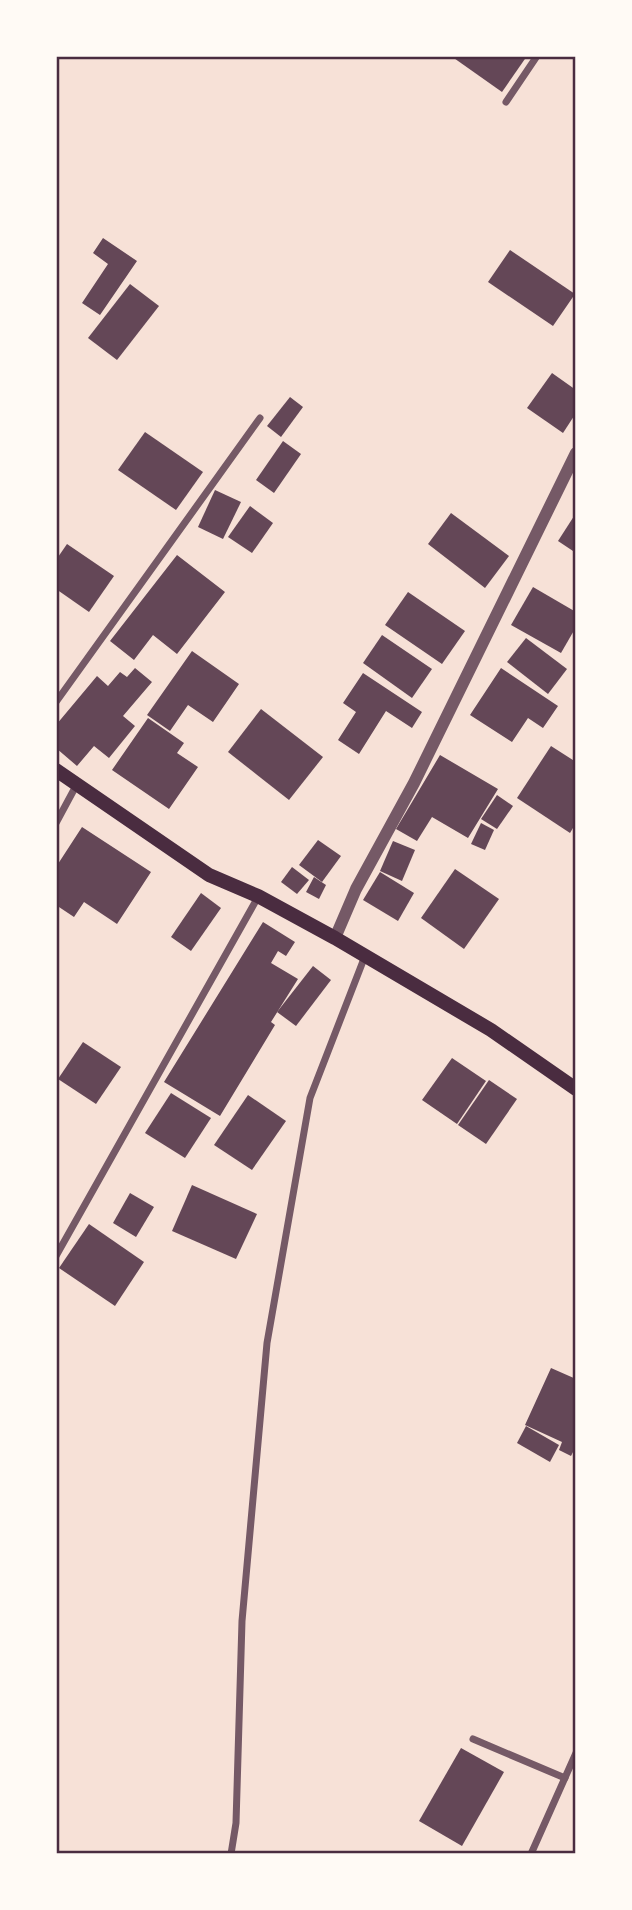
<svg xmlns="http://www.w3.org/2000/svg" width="632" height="1910" font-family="'Exo 2',sans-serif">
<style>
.building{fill:#644757}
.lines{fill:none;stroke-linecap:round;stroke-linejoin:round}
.minor{stroke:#755966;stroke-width:7}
.tertiary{stroke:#755966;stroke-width:12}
.secondary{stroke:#4a2c40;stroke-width:14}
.neatline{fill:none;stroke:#4a2c40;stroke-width:2.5}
</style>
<rect width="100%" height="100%" fill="#f7e1d7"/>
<g class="building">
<polygon points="451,56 527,56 502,92"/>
<polygon points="103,238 137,261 100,315 82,303 108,264 93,253"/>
<polygon points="510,250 575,294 553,326 488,282"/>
<polygon points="130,284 159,306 117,360 88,338"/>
<polygon points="552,373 576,390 576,413 563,433 527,408"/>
<polygon points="290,397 303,407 281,437 267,426"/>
<polygon points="145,432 203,472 176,510 118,470"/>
<polygon points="283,441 301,454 274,493 256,480"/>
<polygon points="215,490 241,502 223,539 198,527"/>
<polygon points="250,506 273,523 252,553 228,537"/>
<polygon points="451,513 509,556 485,588 428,544"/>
<polygon points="576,513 576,553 558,541"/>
<polygon points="67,544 114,576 89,612 56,589 56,560"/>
<polygon points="177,555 225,592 177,654 153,635 134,660 110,641"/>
<polygon points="533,587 576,612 576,627 561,653 511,625"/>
<polygon points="408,592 465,631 442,664 385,625"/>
<polygon points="382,635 432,669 412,698 363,663"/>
<polygon points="526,638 567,669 548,694 507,662"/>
<polygon points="192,651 239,684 213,722 188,705 170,731 147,715"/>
<polygon points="135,668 152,682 123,716 135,726 109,758 94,746 77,766 56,748 56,725 97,676 108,686 120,672 127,677"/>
<polygon points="501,668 558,706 543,728 528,718 512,742 470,715"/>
<polygon points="363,673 422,712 412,728 386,711 359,754 338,740 356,712 343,703"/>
<polygon points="261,709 323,757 289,800 228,752"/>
<polygon points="148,718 184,743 177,753 198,767 169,809 112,770"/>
<polygon points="551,746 576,762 576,823 570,833 517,798"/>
<polygon points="440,755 498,789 468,838 432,817 417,841 396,829"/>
<polygon points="497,795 513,806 497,829 481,819"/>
<polygon points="481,823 494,830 485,850 471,844"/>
<polygon points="82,827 151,872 117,924 84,902 74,917 56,905 56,867"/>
<polygon points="318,840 341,856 322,882 299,865"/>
<polygon points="393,841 415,850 402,881 380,871"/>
<polygon points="292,867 309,880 297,894 281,882"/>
<polygon points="455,869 499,899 464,949 421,918"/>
<polygon points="380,872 414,893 398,921 363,900"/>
<polygon points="314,877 326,885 319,899 306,892"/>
<polygon points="201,893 221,908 191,951 171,937"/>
<polygon points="263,922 295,942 286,956 278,951 271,963 298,979 271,1022 275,1025 220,1116 164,1082"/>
<polygon points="313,966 331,980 296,1026 277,1012"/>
<polygon points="83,1042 121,1067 96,1104 58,1079"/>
<polygon points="452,1058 486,1081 457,1124 422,1100"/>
<polygon points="489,1080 517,1099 486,1144 458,1125"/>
<polygon points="171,1093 211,1118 185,1158 145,1133"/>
<polygon points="248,1095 286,1121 252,1170 214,1145"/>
<polygon points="192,1185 257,1214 236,1259 172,1231"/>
<polygon points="130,1193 154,1207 136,1237 113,1223"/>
<polygon points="89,1224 144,1262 115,1306 59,1268"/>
<polygon points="551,1368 576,1379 576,1446 571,1456 559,1450 562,1442 525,1425"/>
<polygon points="526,1426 559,1445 550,1462 517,1443"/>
<polygon points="461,1748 504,1772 462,1846 419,1821"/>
</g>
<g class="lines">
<g class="minor">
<polyline points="506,102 537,56"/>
<polyline points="56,702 260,418"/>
<polyline points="56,823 77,784"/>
<polyline points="56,1256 258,897"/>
<polyline points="473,1739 565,1778"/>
<polyline points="231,1854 236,1823 242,1621 267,1343 310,1098 365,956"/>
<polyline points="531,1854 576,1753"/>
</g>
<polyline class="tertiary" points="335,938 356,889 414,783 576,453"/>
<polyline class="secondary" points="56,770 209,875 258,896 335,938 491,1030 576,1089"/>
</g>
<rect width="632" height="1910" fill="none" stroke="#fffaf5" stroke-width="116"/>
<rect x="58" y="58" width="516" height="1794" class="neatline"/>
</svg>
